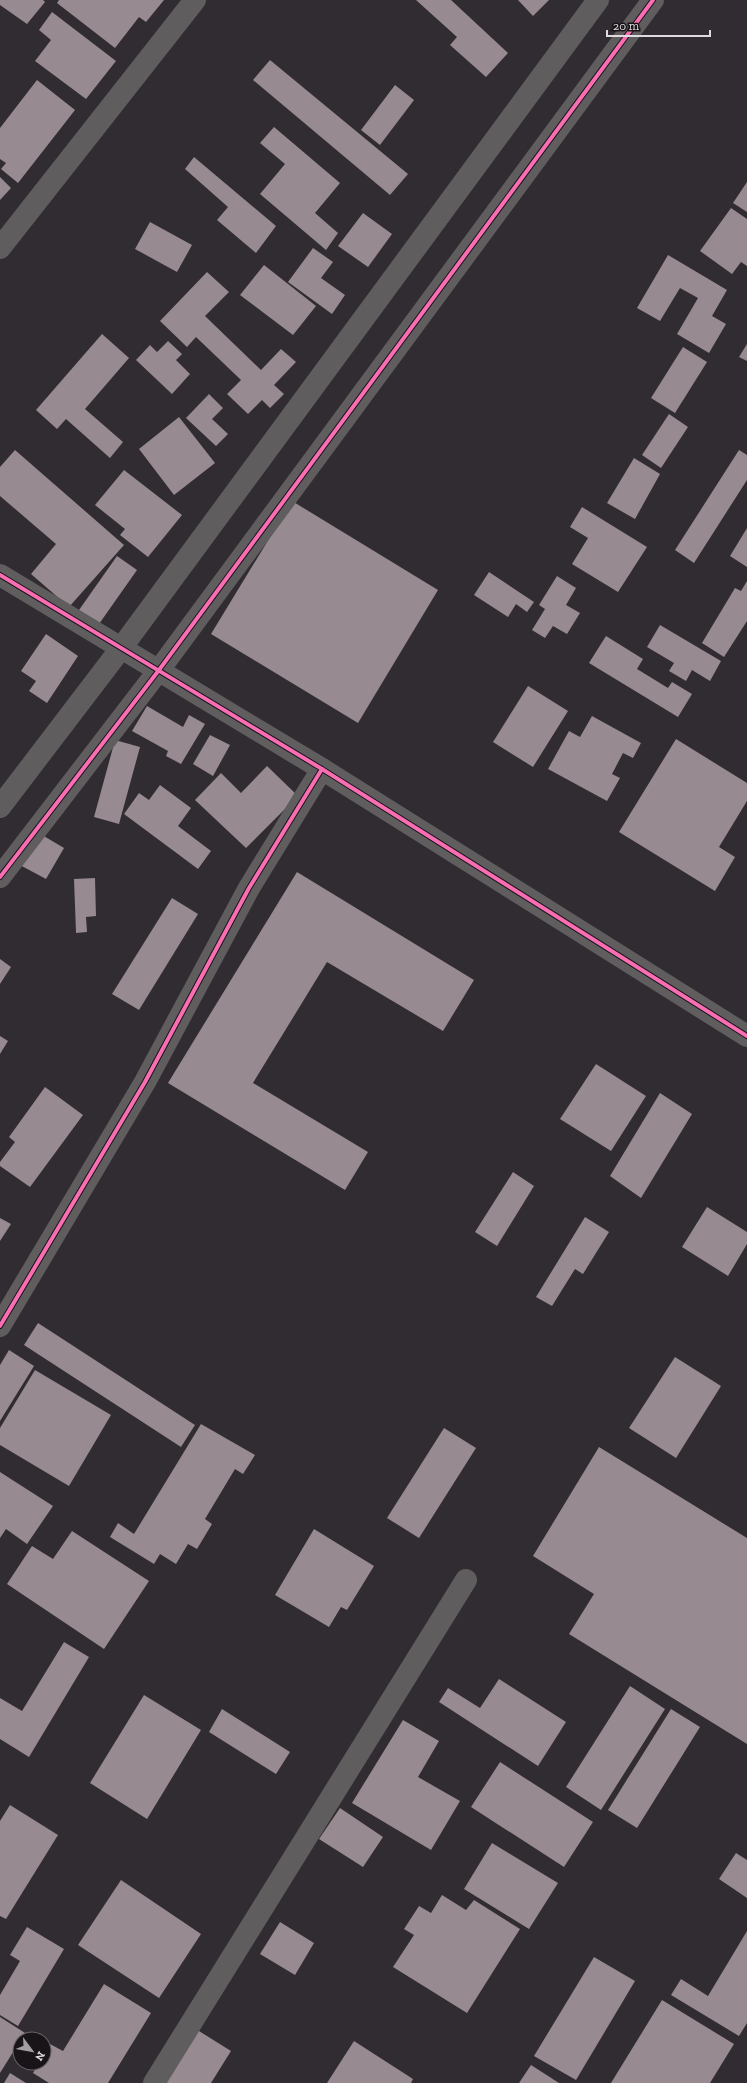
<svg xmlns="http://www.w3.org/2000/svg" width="747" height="2083" font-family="'Zilla Slab',serif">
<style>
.building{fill:#978a90}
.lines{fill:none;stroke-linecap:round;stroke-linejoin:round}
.minor{stroke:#605d5e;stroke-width:22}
.tertiary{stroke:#605d5e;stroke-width:22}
.cycleway-casing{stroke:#181418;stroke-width:6}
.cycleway{stroke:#f96db3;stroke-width:4}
</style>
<rect width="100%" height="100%" fill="#312c31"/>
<g class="building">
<polygon points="0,0 43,0 45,2 27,24 0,5"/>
<polygon points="59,0 164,0 146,22 139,17 115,48 57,3"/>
<polygon points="416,0 451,0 508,53 486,77 450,45 457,37"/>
<polygon points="518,0 549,0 533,16"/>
<polygon points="52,12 116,61 86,99 35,61 51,40 39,30"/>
<polygon points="270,60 408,174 390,195 253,80"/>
<polygon points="37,80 75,110 18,183 1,169 6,163 0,159 0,128"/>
<polygon points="395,85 414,100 380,145 361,130"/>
<polygon points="274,127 340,183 315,213 338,233 326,250 260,194 285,164 260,143"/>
<polygon points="194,157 276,226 256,253 217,220 228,207 185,169"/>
<polygon points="0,177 11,188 0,200"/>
<polygon points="747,182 747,212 733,203"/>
<polygon points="731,208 747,219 747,266 741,262 732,274 700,251"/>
<polygon points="363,213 392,234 368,267 338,246"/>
<polygon points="150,222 192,245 177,272 135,249"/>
<polygon points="313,248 333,262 321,278 345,295 332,314 288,282"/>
<polygon points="668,255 727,290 712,316 726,324 709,353 677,334 698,298 680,288 660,321 637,308"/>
<polygon points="264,265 316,306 293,335 240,295"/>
<polygon points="207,272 229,292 205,316 261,370 281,349 296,362 274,385 284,394 270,408 262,400 248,414 227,394 241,380 196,337 187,347 160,321"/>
<polygon points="102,334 129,358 85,409 123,442 110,458 66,419 57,429 36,410"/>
<polygon points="168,341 182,354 176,360 190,374 172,394 136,360 150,345 157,352"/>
<polygon points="747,344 747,361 739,357"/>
<polygon points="683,347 707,362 675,413 651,398"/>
<polygon points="209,394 223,408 212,419 228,434 216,446 186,418"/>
<polygon points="669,414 688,427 661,468 642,455"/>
<polygon points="179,417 215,463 174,495 139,449"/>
<polygon points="15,450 124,545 69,607 31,574 56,544 0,496 0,467"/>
<polygon points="739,450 747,455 747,480 694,563 675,550"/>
<polygon points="634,458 660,474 635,519 607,503"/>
<polygon points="124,470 182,515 148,557 120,535 125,529 95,505"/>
<polygon points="292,501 438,590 358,723 211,634"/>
<polygon points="582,507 647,547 618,592 572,564 588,538 570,527"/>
<polygon points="747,528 747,567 730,556"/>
<polygon points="117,556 137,570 99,624 79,610"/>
<polygon points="489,572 534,602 527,612 516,604 508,617 474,595"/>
<polygon points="557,576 576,588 566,605 580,613 567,634 553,626 545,638 532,630 545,609 539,605"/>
<polygon points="747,581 747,621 724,657 702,643 735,588 741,591"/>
<polygon points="660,625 721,661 710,681 692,670 686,681 669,671 674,663 647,647"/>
<polygon points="46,634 78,656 47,703 29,691 36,681 21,671"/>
<polygon points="606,636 643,659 637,669 668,688 672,682 692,694 678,717 589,663"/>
<polygon points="528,686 568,711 533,767 493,742"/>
<polygon points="147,706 183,727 189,715 205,724 181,764 166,756 168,751 132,731"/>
<polygon points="592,716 641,743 633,758 623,753 612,774 620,778 607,801 548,769 569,731 580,737"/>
<polygon points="210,735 230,745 213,776 193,764"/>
<polygon points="676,739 747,783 747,801 719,847 735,857 715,891 619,832"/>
<polygon points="115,740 140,747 119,824 94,817"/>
<polygon points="267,766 298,796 246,848 195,800 221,773 241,793"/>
<polygon points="160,785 191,808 178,826 211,851 198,869 124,814 139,793 149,800"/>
<polygon points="37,832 64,848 46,879 18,864"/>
<polygon points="297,872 474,980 443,1031 327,962 253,1083 368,1152 345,1190 168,1083"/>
<polygon points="95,878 96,916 86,917 87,932 76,933 74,879"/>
<polygon points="172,898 198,914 139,1010 112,994"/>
<polygon points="0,959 11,967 0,984"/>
<polygon points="0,1036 8,1041 0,1054"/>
<polygon points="596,1064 646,1096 611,1151 560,1119"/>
<polygon points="45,1087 83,1115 30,1187 0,1166 0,1162 15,1142 9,1137"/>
<polygon points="660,1093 692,1114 641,1198 610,1176"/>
<polygon points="513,1172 534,1186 497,1246 475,1232"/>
<polygon points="707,1207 747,1232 747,1244 728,1276 682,1247"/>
<polygon points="585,1217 609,1232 583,1274 575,1269 552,1306 536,1297"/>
<polygon points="0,1218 11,1224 0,1241"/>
<polygon points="38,1323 195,1425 181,1447 24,1345"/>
<polygon points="9,1350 34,1366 0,1421 0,1365"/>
<polygon points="675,1357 721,1386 676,1458 629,1428"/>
<polygon points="35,1370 111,1415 69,1486 0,1445 0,1428"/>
<polygon points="201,1424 255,1455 243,1474 235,1469 205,1519 212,1524 197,1549 188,1544 176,1564 160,1554 154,1564 110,1537 118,1523 134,1534"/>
<polygon points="444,1428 476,1448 419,1538 387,1518"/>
<polygon points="599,1447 747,1538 747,1744 569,1634 594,1594 533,1556"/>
<polygon points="0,1472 53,1506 27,1544 6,1529 0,1538"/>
<polygon points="314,1529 374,1566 347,1610 341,1607 329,1627 275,1595"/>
<polygon points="72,1531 149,1581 104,1649 7,1584 32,1546 53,1559"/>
<polygon points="64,1642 89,1657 29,1757 0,1739 0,1698 22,1711"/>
<polygon points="499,1679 566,1722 538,1766 439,1702 448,1688 480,1708"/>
<polygon points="630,1686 665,1709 601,1810 566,1787"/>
<polygon points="144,1695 201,1730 147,1819 90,1783"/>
<polygon points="222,1709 290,1752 276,1774 209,1732"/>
<polygon points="671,1709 700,1727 637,1828 608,1810"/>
<polygon points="403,1720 439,1741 418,1777 460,1801 431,1850 352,1803"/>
<polygon points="500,1762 593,1822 564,1867 471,1807"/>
<polygon points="10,1805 58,1835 6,1919 0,1916 0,1821"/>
<polygon points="340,1808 383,1837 363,1867 319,1839"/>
<polygon points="492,1843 558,1883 529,1929 464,1889"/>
<polygon points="736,1853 747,1860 747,1898 719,1879"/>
<polygon points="121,1880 201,1934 159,1998 78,1945"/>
<polygon points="442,1895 466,1910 474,1900 520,1929 467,2013 393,1967 414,1935 404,1929 419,1906 431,1913"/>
<polygon points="280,1922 314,1943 295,1975 260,1954"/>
<polygon points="27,1927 64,1949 18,2026 0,2015 0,1995 20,1961 10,1955"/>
<polygon points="747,1931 747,2023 739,2036 671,1995 681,1979 708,1996"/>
<polygon points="594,1957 635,1981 576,2080 534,2056"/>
<polygon points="104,1984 151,2013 108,2083 49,2083 33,2073 39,2063 44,2063 44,2055 50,2044 63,2051"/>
<polygon points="662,2000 734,2044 710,2083 611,2083"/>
<polygon points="0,2017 25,2033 0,2073"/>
<polygon points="191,2026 231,2051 211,2083 156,2083"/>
<polygon points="354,2041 413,2079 411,2083 327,2083"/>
<polygon points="531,2065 559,2083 519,2083"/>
<polygon points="10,2073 26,2083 4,2083"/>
</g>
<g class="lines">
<g class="minor">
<polyline points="0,248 195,0"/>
<polyline points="0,575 322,769 747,1036"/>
<polyline points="0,1326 145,1082 249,888 322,769"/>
<polyline points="154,2083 466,1580"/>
</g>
<g class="tertiary">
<polyline points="0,807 122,647 598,0"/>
<polyline points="0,877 159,670 653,0"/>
</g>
<defs>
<g id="cycleway">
<polyline points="0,575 322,769 747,1036"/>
<polyline points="0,877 159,670 653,0"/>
<polyline points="0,1326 145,1082 249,888 322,769"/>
</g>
</defs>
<use href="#cycleway" class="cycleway-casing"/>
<use href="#cycleway" class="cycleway"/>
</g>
<g transform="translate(32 2051) rotate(122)"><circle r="19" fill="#181418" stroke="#686468"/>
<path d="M0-3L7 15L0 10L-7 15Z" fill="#a39ea3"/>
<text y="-6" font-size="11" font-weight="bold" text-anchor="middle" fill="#e0dbe0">N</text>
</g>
<path d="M607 30v6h103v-6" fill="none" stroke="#e0dbe0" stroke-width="2"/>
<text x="613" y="30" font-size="12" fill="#e0dbe0" stroke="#181418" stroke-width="3" paint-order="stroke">20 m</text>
</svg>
